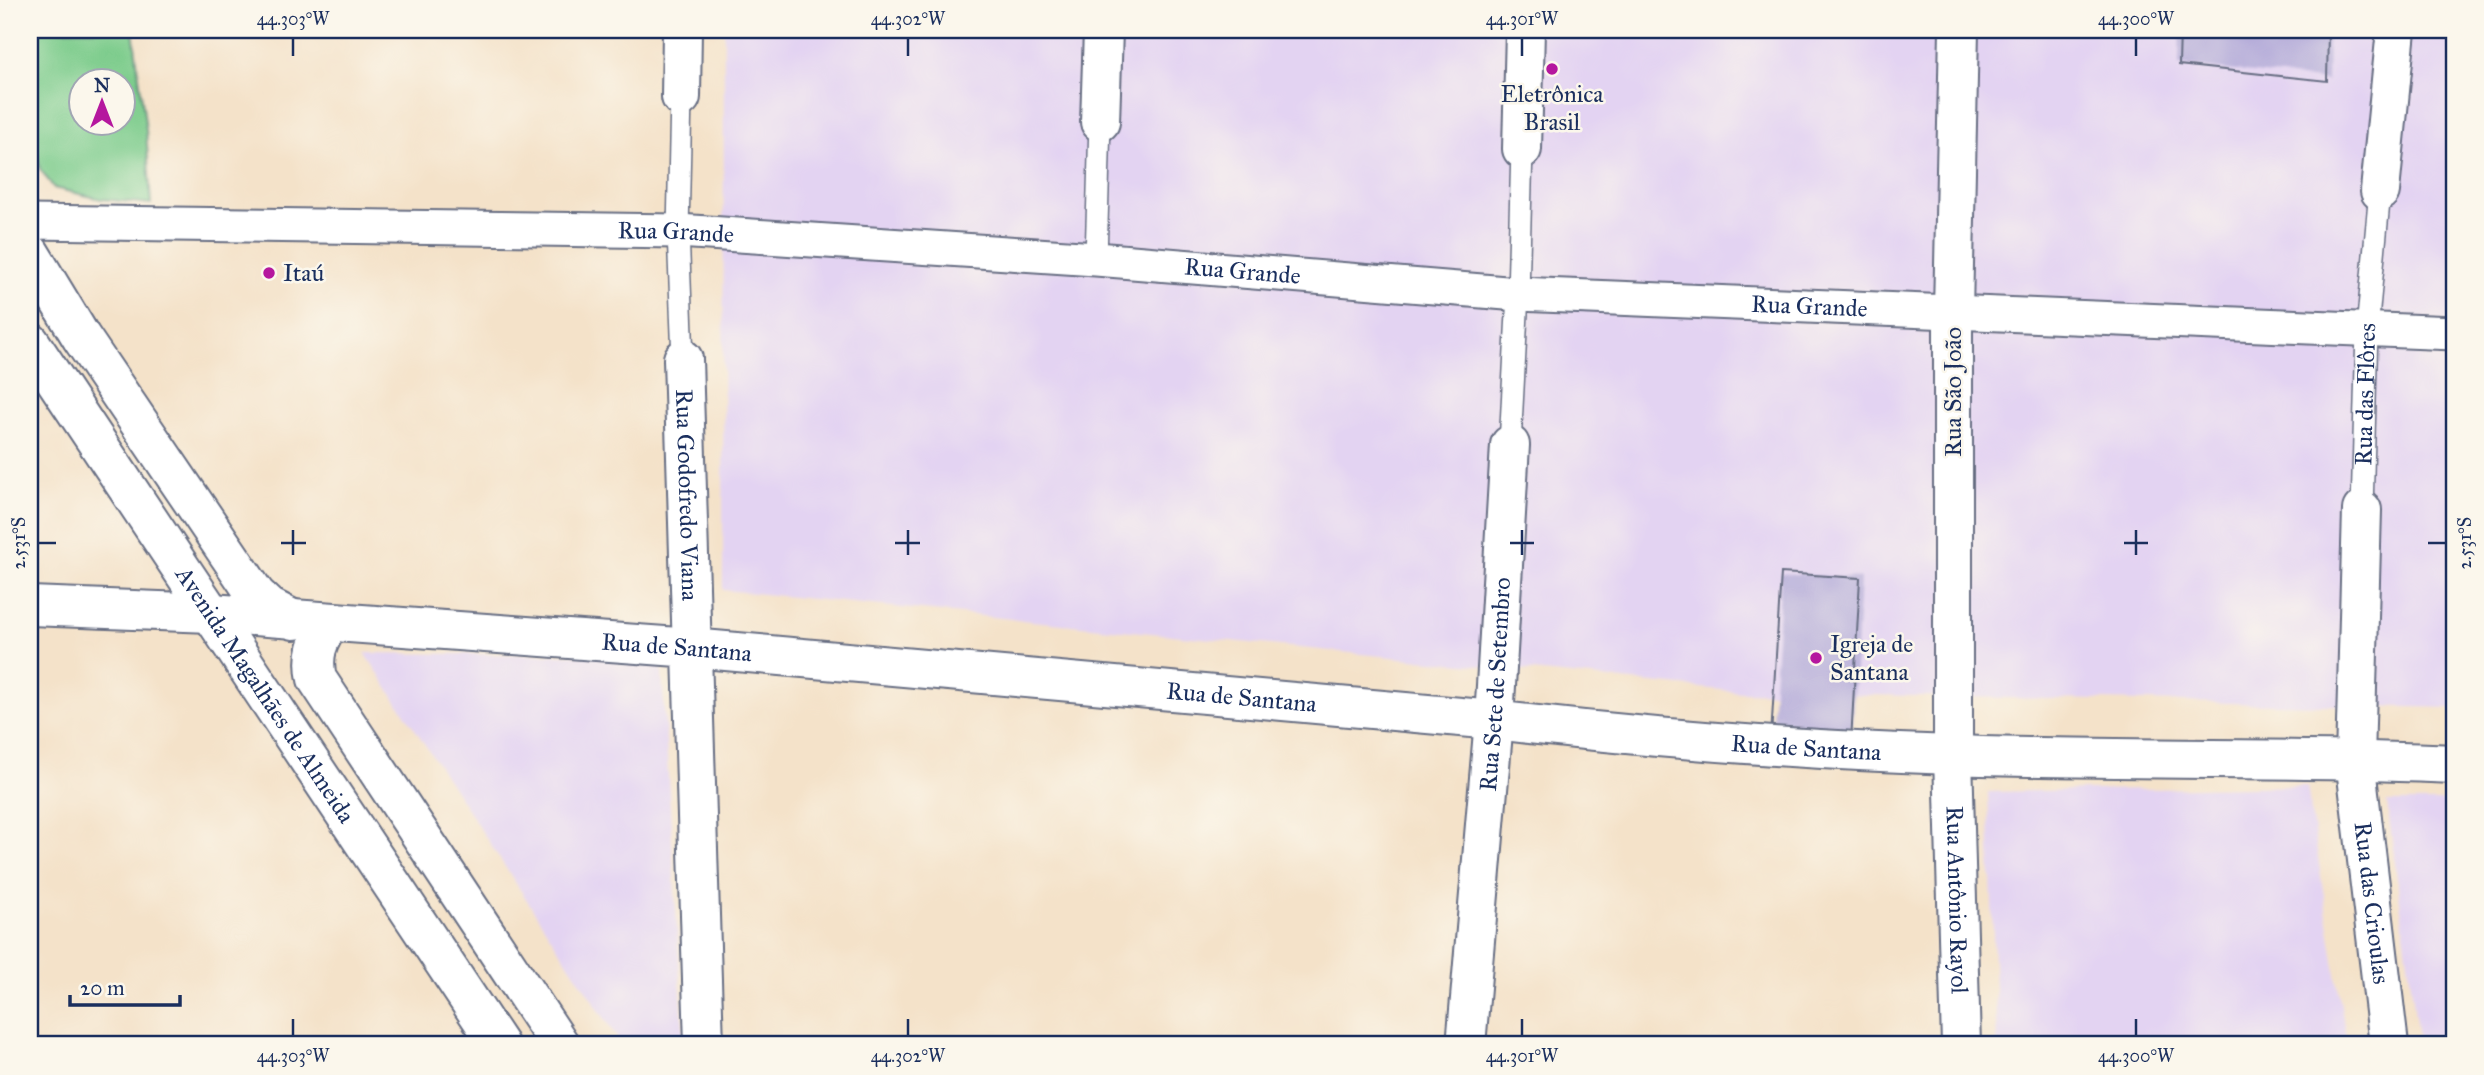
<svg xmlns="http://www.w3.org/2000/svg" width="2484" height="1075" font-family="'IM FELL Great Primer',serif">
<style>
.built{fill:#e3d3f2}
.green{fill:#7dcc8c;stroke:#4c7e75;stroke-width:2;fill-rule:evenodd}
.building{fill:#b3aad9}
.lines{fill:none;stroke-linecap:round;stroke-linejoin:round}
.service-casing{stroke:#676e83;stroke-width:24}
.pedestrian-casing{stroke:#676e83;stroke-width:37}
.minor-casing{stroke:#676e83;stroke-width:42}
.tertiary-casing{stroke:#676e83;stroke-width:42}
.secondary-casing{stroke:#676e83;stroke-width:42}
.path{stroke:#676e83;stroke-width:4.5;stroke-dasharray:2 5;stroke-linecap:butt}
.service{stroke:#fff;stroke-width:21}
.pedestrian{stroke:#fff;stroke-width:33}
.minor{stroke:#fff;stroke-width:38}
.tertiary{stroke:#fff;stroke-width:38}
.secondary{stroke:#fff;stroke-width:38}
.ticks{fill:none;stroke:#1b2f5e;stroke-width:2.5}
.poi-dot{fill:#b5179e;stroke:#fbf7ec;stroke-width:2.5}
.labels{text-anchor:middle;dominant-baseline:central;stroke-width:5;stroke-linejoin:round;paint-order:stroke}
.poi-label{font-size:24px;fill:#1b2f5e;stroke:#fbf7ec;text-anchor:start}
.street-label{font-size:24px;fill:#1b2f5e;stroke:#fbf7ec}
.neatline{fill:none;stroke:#1b2f5e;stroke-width:2.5}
.ticks-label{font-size:18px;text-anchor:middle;fill:#1b2f5e}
</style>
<rect width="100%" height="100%" fill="#fbf7ec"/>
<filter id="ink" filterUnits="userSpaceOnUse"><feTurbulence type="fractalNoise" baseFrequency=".0143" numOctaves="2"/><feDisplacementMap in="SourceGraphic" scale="14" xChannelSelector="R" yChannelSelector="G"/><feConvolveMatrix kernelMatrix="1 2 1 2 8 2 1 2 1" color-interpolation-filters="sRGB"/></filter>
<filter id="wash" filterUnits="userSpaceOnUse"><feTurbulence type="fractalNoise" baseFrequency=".00686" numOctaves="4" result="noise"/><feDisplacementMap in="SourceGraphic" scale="28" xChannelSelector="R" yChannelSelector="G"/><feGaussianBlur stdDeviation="1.57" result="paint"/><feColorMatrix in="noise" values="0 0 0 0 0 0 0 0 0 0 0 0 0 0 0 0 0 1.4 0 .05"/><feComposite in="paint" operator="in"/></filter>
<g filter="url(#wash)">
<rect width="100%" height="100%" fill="#f4e2c9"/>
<g class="built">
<polygon points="724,30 2454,30 2454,708 1741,692 723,590"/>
<polygon points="365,653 661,656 684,1045 622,1045"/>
<polygon points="2307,786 2347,1045 1997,1045 1988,792"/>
<polygon points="2387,802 2454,802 2454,1045 2419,1045"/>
</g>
<path class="green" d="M31,30H133L146,130L151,204L101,199L54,188L40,169L33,134ZM80,80H122V122H80Z"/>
<g id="blocks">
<g class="building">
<polygon points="2180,30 2328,30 2327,81 2179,65"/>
<polygon points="1781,573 1860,578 1851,742 1771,737"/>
</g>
</g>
</g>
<g filter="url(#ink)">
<use href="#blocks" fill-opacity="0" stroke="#676e83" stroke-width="2"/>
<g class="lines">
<defs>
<g id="service">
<polyline points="681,97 678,231 683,359"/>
<polyline points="1096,259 1100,122"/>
<polyline points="1510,445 1518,294 1522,149"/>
<path id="s1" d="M2362,510L2367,330L2380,191"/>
</g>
<g id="pedestrian">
<path id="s2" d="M30,222L678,231L1096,259L1518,294L2454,333"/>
</g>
<g id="minor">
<polyline points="681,97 682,30"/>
<polyline points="1100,122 1103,30"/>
<polyline points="1522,149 1525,30"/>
<polyline points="2380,191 2396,30"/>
<path id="s3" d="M683,359L704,1045"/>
<path id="s4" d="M2362,510L2355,759L2389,1045"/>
<polyline points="30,606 211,613"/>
<path id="s5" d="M1466,1045L1494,720L1510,445"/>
</g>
<g id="tertiary">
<path id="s6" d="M1959,30L1953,312V755L1961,1045"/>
<path id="s7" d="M211,613L692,648L1494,720C1647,738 1799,750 1952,755C2120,761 2287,756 2454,764"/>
</g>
<g id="secondary">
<polyline points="30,253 81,337 256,595 269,607 294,620"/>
<path id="s8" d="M30,342L499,1045"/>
<path d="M331,622C317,641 312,656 317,679L560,1045"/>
</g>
</defs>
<use href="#service" class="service-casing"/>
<use href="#pedestrian" class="pedestrian-casing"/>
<use href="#minor" class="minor-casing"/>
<use href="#tertiary" class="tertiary-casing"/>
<use href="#secondary" class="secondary-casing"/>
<polyline class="path" points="175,1045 175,1038"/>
<use href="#service" class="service"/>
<use href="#pedestrian" class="pedestrian"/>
<use href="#minor" class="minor"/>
<use href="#tertiary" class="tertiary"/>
<use href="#secondary" class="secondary"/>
</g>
</g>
<path class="ticks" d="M293,38V56M908,38V56M1522,38V56M2136,38V56M293,530V555M908,530V555M1522,530V555M2136,530V555M38,543H56M281,543H306M895,543H920M1510,543H1534M2124,543H2148M2428,543H2446M293,1019V1036M908,1019V1036M1522,1019V1036M2136,1019V1036"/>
<g class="poi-dot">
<circle cx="1552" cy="69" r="7"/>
<circle cx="269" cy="273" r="7"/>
<circle cx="1816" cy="658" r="7"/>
</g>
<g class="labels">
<g class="poi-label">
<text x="1552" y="94" text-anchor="middle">Eletrônica<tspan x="1552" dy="28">Brasil</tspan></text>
<text x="283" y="273">Itaú</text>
<text x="1830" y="644">Igreja de<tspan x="1830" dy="28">Santana</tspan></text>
</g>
<g class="street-label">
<text stroke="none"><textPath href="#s2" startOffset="646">Rua Grande</textPath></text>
<text stroke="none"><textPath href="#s2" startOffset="1214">Rua Grande</textPath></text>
<text stroke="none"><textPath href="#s2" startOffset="1782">Rua Grande</textPath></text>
<text transform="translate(1953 392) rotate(-90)">Rua São João</text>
<text stroke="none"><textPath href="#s1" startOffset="116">Rua das Flôres</textPath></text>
<text stroke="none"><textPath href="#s3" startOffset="136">Rua Godofredo Viana</textPath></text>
<text stroke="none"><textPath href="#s7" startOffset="467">Rua de Santana</textPath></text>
<text stroke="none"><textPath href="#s5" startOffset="362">Rua Sete de Setembro</textPath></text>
<text stroke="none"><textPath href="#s8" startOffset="424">Avenida Magalhães de Almeida</textPath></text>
<text stroke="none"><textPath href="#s7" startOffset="1034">Rua de Santana</textPath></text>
<text stroke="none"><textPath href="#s7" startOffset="1601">Rua de Santana</textPath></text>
<text stroke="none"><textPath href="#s6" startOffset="870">Rua Antônio Rayol</textPath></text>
<text stroke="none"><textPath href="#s4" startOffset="394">Rua das Crioulas</textPath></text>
</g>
</g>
<rect width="2484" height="1075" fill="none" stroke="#fbf7ec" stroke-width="77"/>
<g transform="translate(102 102)"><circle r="33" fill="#fbf7ec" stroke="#a1a7b3" stroke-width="2"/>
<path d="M0-5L12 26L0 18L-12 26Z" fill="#b5179e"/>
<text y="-10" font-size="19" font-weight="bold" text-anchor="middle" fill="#1b2f5e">N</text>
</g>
<path d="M70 995v10h110v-10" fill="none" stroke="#1b2f5e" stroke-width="3.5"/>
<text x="80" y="995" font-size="21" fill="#1b2f5e" stroke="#fbf7ec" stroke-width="5" paint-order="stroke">20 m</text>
<rect x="38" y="38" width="2408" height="998" class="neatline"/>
<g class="ticks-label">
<text x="293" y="25">44.303°W</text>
<text x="908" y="25">44.302°W</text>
<text x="1522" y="25">44.301°W</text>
<text x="2136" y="25">44.300°W</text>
<text transform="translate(19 543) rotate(-90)" y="6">2.531°S</text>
<text transform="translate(2465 543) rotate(-90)" y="6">2.531°S</text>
<text x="293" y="1062">44.303°W</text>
<text x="908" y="1062">44.302°W</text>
<text x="1522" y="1062">44.301°W</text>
<text x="2136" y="1062">44.300°W</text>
</g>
</svg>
